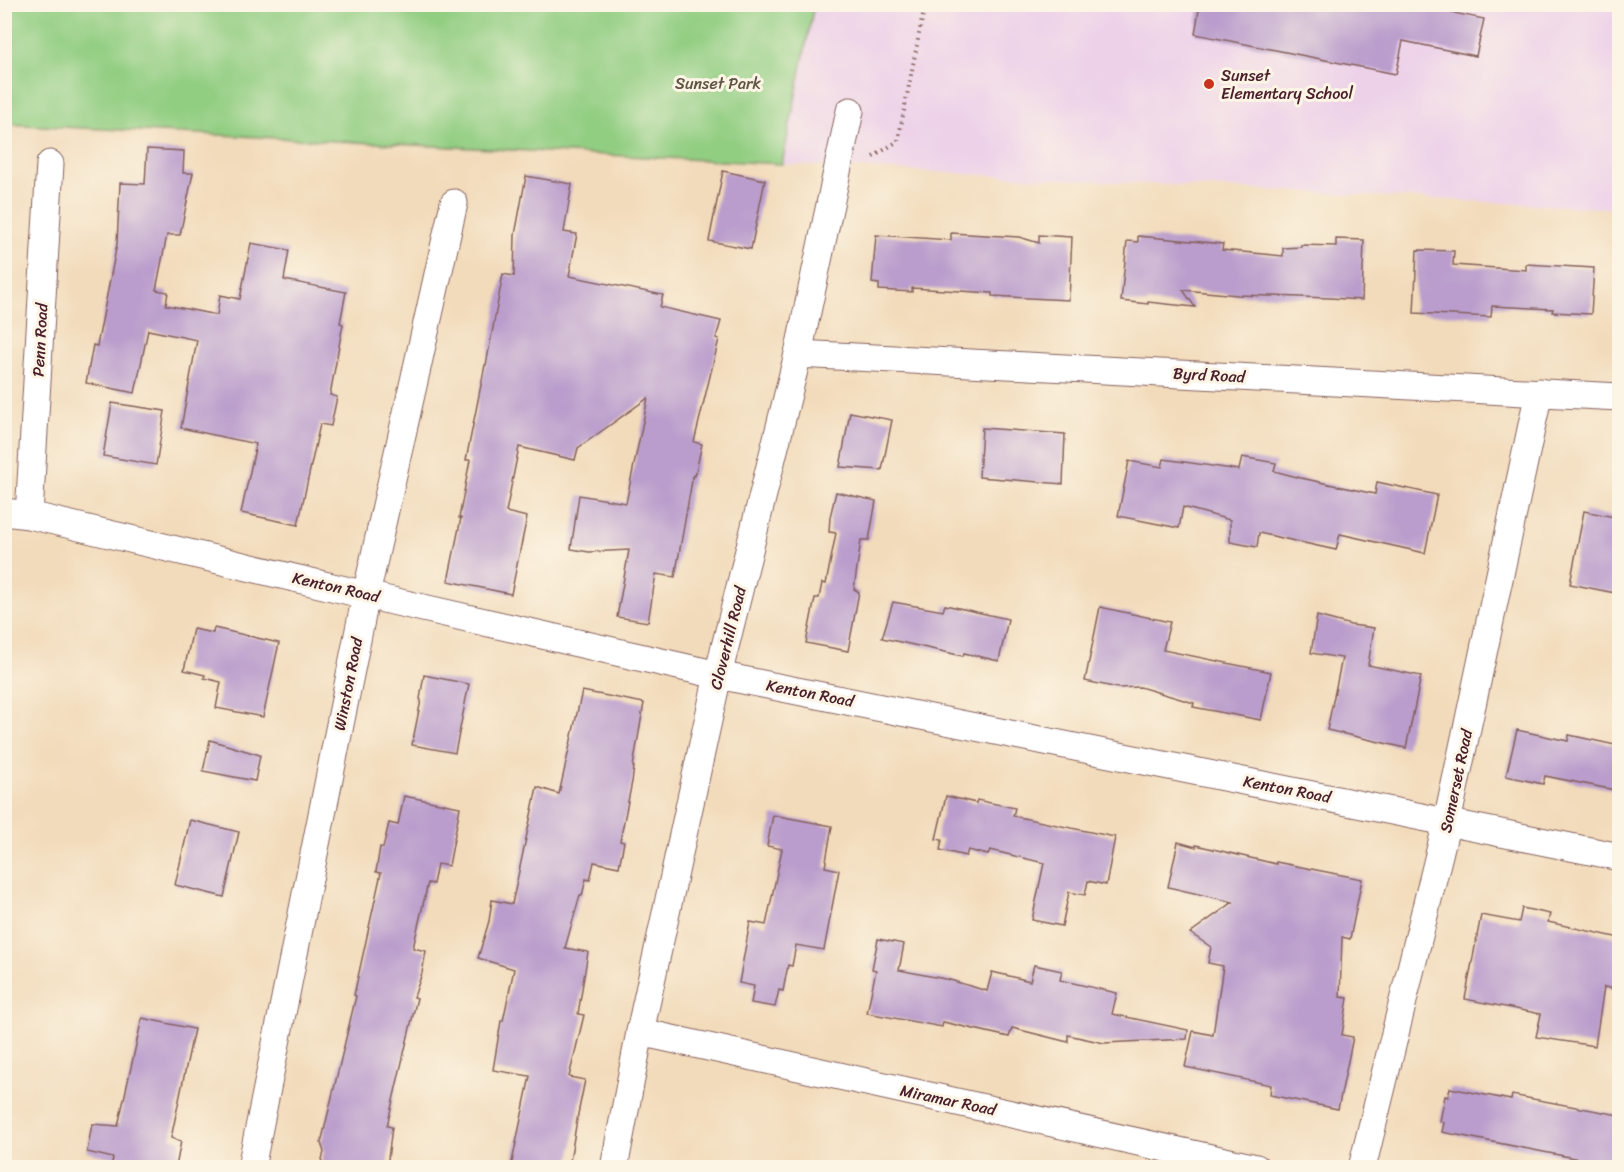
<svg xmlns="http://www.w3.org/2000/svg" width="1624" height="1172" font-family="Sriracha,sans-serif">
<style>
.built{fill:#edd1e9}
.green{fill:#92ce82;stroke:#6e7656;stroke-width:1.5}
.building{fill:#ba9dcc}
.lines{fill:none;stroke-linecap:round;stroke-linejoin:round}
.street-casing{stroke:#85615d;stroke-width:29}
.path{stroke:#85615d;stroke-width:4;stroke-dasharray:1.5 4.5;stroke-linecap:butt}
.street{stroke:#fff;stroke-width:27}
.poi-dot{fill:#c8321e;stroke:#fcf5e5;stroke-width:2}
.labels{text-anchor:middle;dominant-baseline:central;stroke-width:6;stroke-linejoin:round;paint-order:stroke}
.poi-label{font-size:16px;fill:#4a1f2b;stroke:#fcf5e5;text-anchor:start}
.park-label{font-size:16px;fill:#605445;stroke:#fcf5e5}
.street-label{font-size:16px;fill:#4a1f2b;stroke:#fcf5e5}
</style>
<rect width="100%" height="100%" fill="#fcf5e5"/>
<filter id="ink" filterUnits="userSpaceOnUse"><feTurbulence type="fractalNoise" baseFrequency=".0167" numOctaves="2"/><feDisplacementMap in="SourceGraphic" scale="12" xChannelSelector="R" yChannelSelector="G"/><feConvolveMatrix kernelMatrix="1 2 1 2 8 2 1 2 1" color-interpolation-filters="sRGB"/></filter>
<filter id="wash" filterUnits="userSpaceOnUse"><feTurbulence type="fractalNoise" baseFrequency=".008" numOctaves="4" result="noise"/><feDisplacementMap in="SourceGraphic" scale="24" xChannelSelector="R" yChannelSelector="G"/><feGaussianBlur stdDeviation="1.35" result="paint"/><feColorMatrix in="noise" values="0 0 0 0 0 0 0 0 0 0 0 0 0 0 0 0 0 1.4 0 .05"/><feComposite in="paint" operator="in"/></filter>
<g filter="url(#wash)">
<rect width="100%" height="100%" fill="#f2dbbb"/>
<polygon class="built" points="814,5 1619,5 1619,209 782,164"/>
<polygon class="green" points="4,5 5,4 814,5 782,164 5,124"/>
<g id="blocks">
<g class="building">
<polygon points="1200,4 1409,4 1484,19 1476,56 1403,41 1396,74 1195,34"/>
<polygon points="147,149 184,151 183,173 193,173 180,235 167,235 156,290 168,292 166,305 217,315 220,295 240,299 251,243 289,250 284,280 346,292 340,323 343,324 330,395 337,397 331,426 320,424 298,525 241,513 256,444 181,428 197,340 148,330 135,393 86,383 93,345 97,346 117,244 120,183 145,184"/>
<polygon points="723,171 765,180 751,249 709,241"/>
<polygon points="526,176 572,184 564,232 577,234 569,276 663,295 660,307 721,321 716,338 719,339 694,442 702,444 695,476 693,475 675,577 656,574 648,622 617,617 629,550 589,552 571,549 579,495 626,503 648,398 578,448 575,460 519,447 506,512 527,517 511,594 448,581 461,518 459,518 470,460 466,460 485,365 486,365 503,274 514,276 515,235"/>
<polygon points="951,233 1019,237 1039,243 1039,235 1072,237 1069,300 992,296 992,293 912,288 912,292 879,290 879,284 872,283 876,235 951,240"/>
<polygon points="1138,236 1223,244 1222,250 1283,256 1283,248 1301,247 1301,245 1336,246 1336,239 1364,240 1362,300 1330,298 1238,295 1183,290 1195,307 1148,302 1148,304 1121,301 1127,241 1138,242"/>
<polygon points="1417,250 1454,251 1453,265 1526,270 1526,264 1594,268 1591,314 1552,312 1553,309 1492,306 1491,317 1414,313"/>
<polygon points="112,403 165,411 156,465 103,456"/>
<polygon points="850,412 892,420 882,470 840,467"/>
<polygon points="982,428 1065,434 1063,484 979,477"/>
<polygon points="1242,457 1276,463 1274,471 1301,478 1375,494 1377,482 1437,495 1425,553 1340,534 1336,550 1259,533 1257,547 1230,542 1230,520 1183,507 1179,528 1118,516 1129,461 1162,467 1164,459 1239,470"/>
<polygon points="836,492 876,501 869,540 861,540 854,589 859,592 848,651 806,643 815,598 819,598 822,583 826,584 836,533 829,532 830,517"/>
<polygon points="1584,511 1620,518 1620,594 1570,584"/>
<polygon points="893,602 943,611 945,605 1008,619 999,661 964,653 963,656 882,638"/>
<polygon points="1100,607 1170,622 1163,650 1271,672 1261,720 1193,707 1194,703 1140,687 1118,688 1085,681"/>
<polygon points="1317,616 1351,625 1374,628 1368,665 1421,676 1406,748 1327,730 1342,658 1311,653"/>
<polygon points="214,628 279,643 263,717 216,708 221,682 204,678 205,675 184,670 193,629 213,633"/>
<polygon points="424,675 469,684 455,753 412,745 421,700 420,699"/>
<polygon points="582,691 644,703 633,767 634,767 632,782 620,841 624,842 619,867 594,862 590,880 586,879 582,896 580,895 565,948 588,952 578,1014 584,1015 569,1077 585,1080 578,1114 569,1167 511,1167 530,1076 493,1070 501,1021 503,1021 514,969 478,958 489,921 492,900 512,904 537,787 559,794"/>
<polygon points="1517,730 1568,741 1569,735 1620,746 1620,791 1545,776 1543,784 1506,776"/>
<polygon points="210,740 260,755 255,781 203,771"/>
<polygon points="404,796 460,807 449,866 437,864 433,884 428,883 413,948 426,951 422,973 414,997 417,998 387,1126 392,1127 387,1167 320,1167 324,1152 321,1143 356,996 354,995 381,873 376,872 380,847 383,848 389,823 398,825"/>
<polygon points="946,796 976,803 977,800 1015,808 1013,816 1115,837 1106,885 1088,881 1085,895 1069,892 1062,926 1032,920 1044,863 990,850 988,855 968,850 966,856 940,850 942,840 936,839"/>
<polygon points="773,815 832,826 825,867 839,870 824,950 796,945 792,966 788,965 783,991 779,990 775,1007 751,1003 754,986 739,983 750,922 766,925 782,849 767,846"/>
<polygon points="190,820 239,832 224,897 175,885"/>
<polygon points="1178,842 1196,847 1196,845 1276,864 1276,862 1362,879 1350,939 1342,937 1340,997 1348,998 1342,1035 1353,1037 1338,1109 1270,1095 1271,1085 1185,1067 1193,1031 1213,1035 1223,966 1208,963 1211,947 1190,933 1233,902 1168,887"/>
<polygon points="1522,908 1550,914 1548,922 1620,938 1620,990 1604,987 1595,1046 1536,1037 1541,1014 1465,999 1481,915 1519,922"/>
<polygon points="878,939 904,944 899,970 950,980 987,991 992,972 1030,981 1034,965 1062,971 1060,980 1117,993 1112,1014 1188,1030 1187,1039 1104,1043 1068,1035 1068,1042 1012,1028 1009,1037 943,1022 942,1027 867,1013 876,970 872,969"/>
<polygon points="142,1018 194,1029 171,1138 181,1141 176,1167 111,1167 113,1158 87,1152 92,1124 118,1126"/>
<polygon points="1450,1088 1511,1100 1512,1095 1619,1115 1610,1165 1442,1132 1444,1123 1440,1121 1445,1096 1448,1097"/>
</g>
</g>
</g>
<g filter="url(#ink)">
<use href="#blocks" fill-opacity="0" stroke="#85615d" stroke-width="1.5"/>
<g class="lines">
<defs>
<g id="street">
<polyline points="798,354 1620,397"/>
<polyline points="4,512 29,515 366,595 718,675 1620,857"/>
<polyline points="29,515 50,164"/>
<polyline points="640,1032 1256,1168"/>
<polyline points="251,1168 366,595 454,203"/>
<polyline points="614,1168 640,1032 718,675 798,354 850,111"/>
<polyline points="1362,1168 1447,822 1539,392"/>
</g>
</defs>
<use href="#street" class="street-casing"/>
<polyline class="path" points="873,157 898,141 925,4"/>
<use href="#street" class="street"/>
</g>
</g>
<circle class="poi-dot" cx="1209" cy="84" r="6"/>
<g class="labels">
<g class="poi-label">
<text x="1221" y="75">Sunset<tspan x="1221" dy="18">Elementary School</tspan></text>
</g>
<g class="park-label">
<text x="718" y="83">Sunset Park</text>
</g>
<g class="street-label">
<text transform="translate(40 340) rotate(-87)">Penn Road</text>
<text transform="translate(1209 375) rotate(3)">Byrd Road</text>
<text transform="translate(336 587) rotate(13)">Kenton Road</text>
<text transform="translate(728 638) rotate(-76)">Cloverhill Road</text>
<text transform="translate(348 684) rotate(-79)">Winston Road</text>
<text transform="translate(810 693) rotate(11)">Kenton Road</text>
<text transform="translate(1456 781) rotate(-78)">Somerset Road</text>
<text transform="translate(1287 789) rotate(11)">Kenton Road</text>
<text transform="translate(948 1100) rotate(12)">Miramar Road</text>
</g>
</g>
<rect width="1624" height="1172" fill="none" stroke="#fcf5e5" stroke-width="24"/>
</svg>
